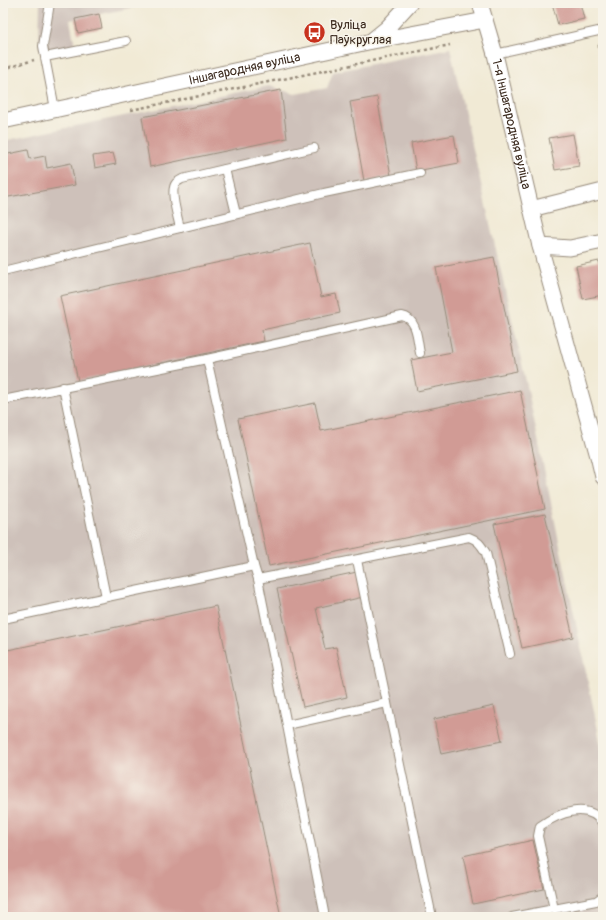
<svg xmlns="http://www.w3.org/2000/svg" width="606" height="920" font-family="Pangolin,sans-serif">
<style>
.industrial{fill:#cec1ba}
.building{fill:#d19b95}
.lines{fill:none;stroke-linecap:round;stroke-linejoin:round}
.lane-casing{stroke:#968a7a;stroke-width:10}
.street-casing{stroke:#968a7a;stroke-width:17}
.path{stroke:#968a7a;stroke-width:2.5;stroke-dasharray:3 3;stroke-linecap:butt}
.lane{stroke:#fff;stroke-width:8}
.street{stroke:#fff;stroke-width:15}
.labels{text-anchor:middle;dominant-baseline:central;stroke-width:3;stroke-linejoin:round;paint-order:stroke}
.poi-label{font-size:13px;fill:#3b2a1e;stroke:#f7f3e8;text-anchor:start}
.street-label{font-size:13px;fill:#3b2a1e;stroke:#f7f3e8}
</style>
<rect width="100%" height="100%" fill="#f7f3e8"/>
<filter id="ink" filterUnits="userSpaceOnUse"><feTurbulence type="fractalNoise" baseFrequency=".025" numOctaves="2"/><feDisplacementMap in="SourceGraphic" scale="8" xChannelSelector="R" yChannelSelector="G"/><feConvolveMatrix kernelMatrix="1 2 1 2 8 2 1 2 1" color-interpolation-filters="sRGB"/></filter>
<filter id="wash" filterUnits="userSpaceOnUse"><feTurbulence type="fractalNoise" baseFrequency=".012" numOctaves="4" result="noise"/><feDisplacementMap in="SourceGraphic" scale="16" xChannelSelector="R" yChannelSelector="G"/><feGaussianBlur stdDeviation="0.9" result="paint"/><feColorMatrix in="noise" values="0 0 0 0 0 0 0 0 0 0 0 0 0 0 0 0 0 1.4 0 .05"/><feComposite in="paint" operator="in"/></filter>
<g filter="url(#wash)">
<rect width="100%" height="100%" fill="#f1ead5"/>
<g class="industrial">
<polygon points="40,3 135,3 136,7 70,20 75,46 41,53 39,46"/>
<polygon points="450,48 527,386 603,755 603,917 3,917 3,141 269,86 295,94 327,88 333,72"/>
</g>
<g id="blocks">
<g class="building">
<polygon points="552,3 580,3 584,19 558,25"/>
<polygon points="99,14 102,28 78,33 75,19"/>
<polygon points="603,44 603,68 602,68 598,45"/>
<polygon points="281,90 287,138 150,167 142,117"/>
<polygon points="377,97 391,176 364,181 350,102"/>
<polygon points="573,134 579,166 555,170 549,138"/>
<polygon points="454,135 459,163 416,171 411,143"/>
<polygon points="28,150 30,159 45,156 47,168 71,163 75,185 3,198 3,155"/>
<polygon points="113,153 116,164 95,168 93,156"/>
<polygon points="310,243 321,297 336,294 340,313 262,330 264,341 78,381 60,296"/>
<polygon points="494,257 517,371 417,391 411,360 452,352 436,268"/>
<polygon points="599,261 603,281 603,295 583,299 576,266"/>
<polygon points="520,390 545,509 269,566 238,419 315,403 321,431"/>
<polygon points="545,514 573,637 522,648 494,524"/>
<polygon points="357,572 363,597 316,608 325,649 336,647 347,697 303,707 277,589"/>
<polygon points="216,606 281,917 3,917 3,651"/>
<polygon points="494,706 502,741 441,754 434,719"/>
<polygon points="533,840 544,889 473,904 463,856"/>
</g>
</g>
</g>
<g filter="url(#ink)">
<use href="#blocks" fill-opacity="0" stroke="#968a7a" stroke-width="1"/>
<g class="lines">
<defs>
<g id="lane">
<polyline points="495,54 603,30"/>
<polyline points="45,57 43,46 50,3"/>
<polyline points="55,109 45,57 126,41"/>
<polyline points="225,169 236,214"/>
<path d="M180,228C178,218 169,190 176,183C176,182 181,180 182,179L314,148"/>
<polyline points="3,271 324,193 420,173"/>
<polyline points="63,387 106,597"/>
<polyline points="3,400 207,359"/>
<polyline points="357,560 432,917"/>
<path d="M254,566L258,579L469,537C478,540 481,545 486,553L510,654"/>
<polyline points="258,579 325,917"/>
<path d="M3,619L254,566L207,359L402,316C418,319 417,340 420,353"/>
<polyline points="287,725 387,703"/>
<path d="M554,909L538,836L540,826C557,814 589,800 603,824"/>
<polyline points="512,917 596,901 603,896"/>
</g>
<g id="street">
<path id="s1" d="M480,3L495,54L540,246L599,460L603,477"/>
<polyline points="371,41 387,28 410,3"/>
<path id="s2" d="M3,121L368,42L485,20"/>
<polyline points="531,209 603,191"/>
<polyline points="540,246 570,248 603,241"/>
</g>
</defs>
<use href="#lane" class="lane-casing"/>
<use href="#street" class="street-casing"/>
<g class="path">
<polyline points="315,32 316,39"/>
<polyline points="3,69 34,60"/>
<polyline points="131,110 450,45"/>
</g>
<use href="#lane" class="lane"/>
<use href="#street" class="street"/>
</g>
</g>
<defs>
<symbol id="bus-disc" viewBox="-11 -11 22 22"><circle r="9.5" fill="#c8321e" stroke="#f7f3e8"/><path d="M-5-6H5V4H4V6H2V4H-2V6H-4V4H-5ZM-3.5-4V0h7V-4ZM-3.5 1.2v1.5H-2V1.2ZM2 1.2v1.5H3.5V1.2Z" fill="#fff"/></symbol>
</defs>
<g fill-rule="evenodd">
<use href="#bus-disc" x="302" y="20" width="25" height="25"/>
</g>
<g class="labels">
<g class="poi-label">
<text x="330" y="25">Вуліца<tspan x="330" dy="15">Паўкруглая</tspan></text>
</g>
<g class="street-label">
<text stroke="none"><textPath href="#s2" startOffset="247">Іншагародняя вуліца</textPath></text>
<text stroke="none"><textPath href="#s1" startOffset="125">1-я Іншагародняя вуліца</textPath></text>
</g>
</g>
<rect width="606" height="920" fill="none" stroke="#f7f3e8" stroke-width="16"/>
</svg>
